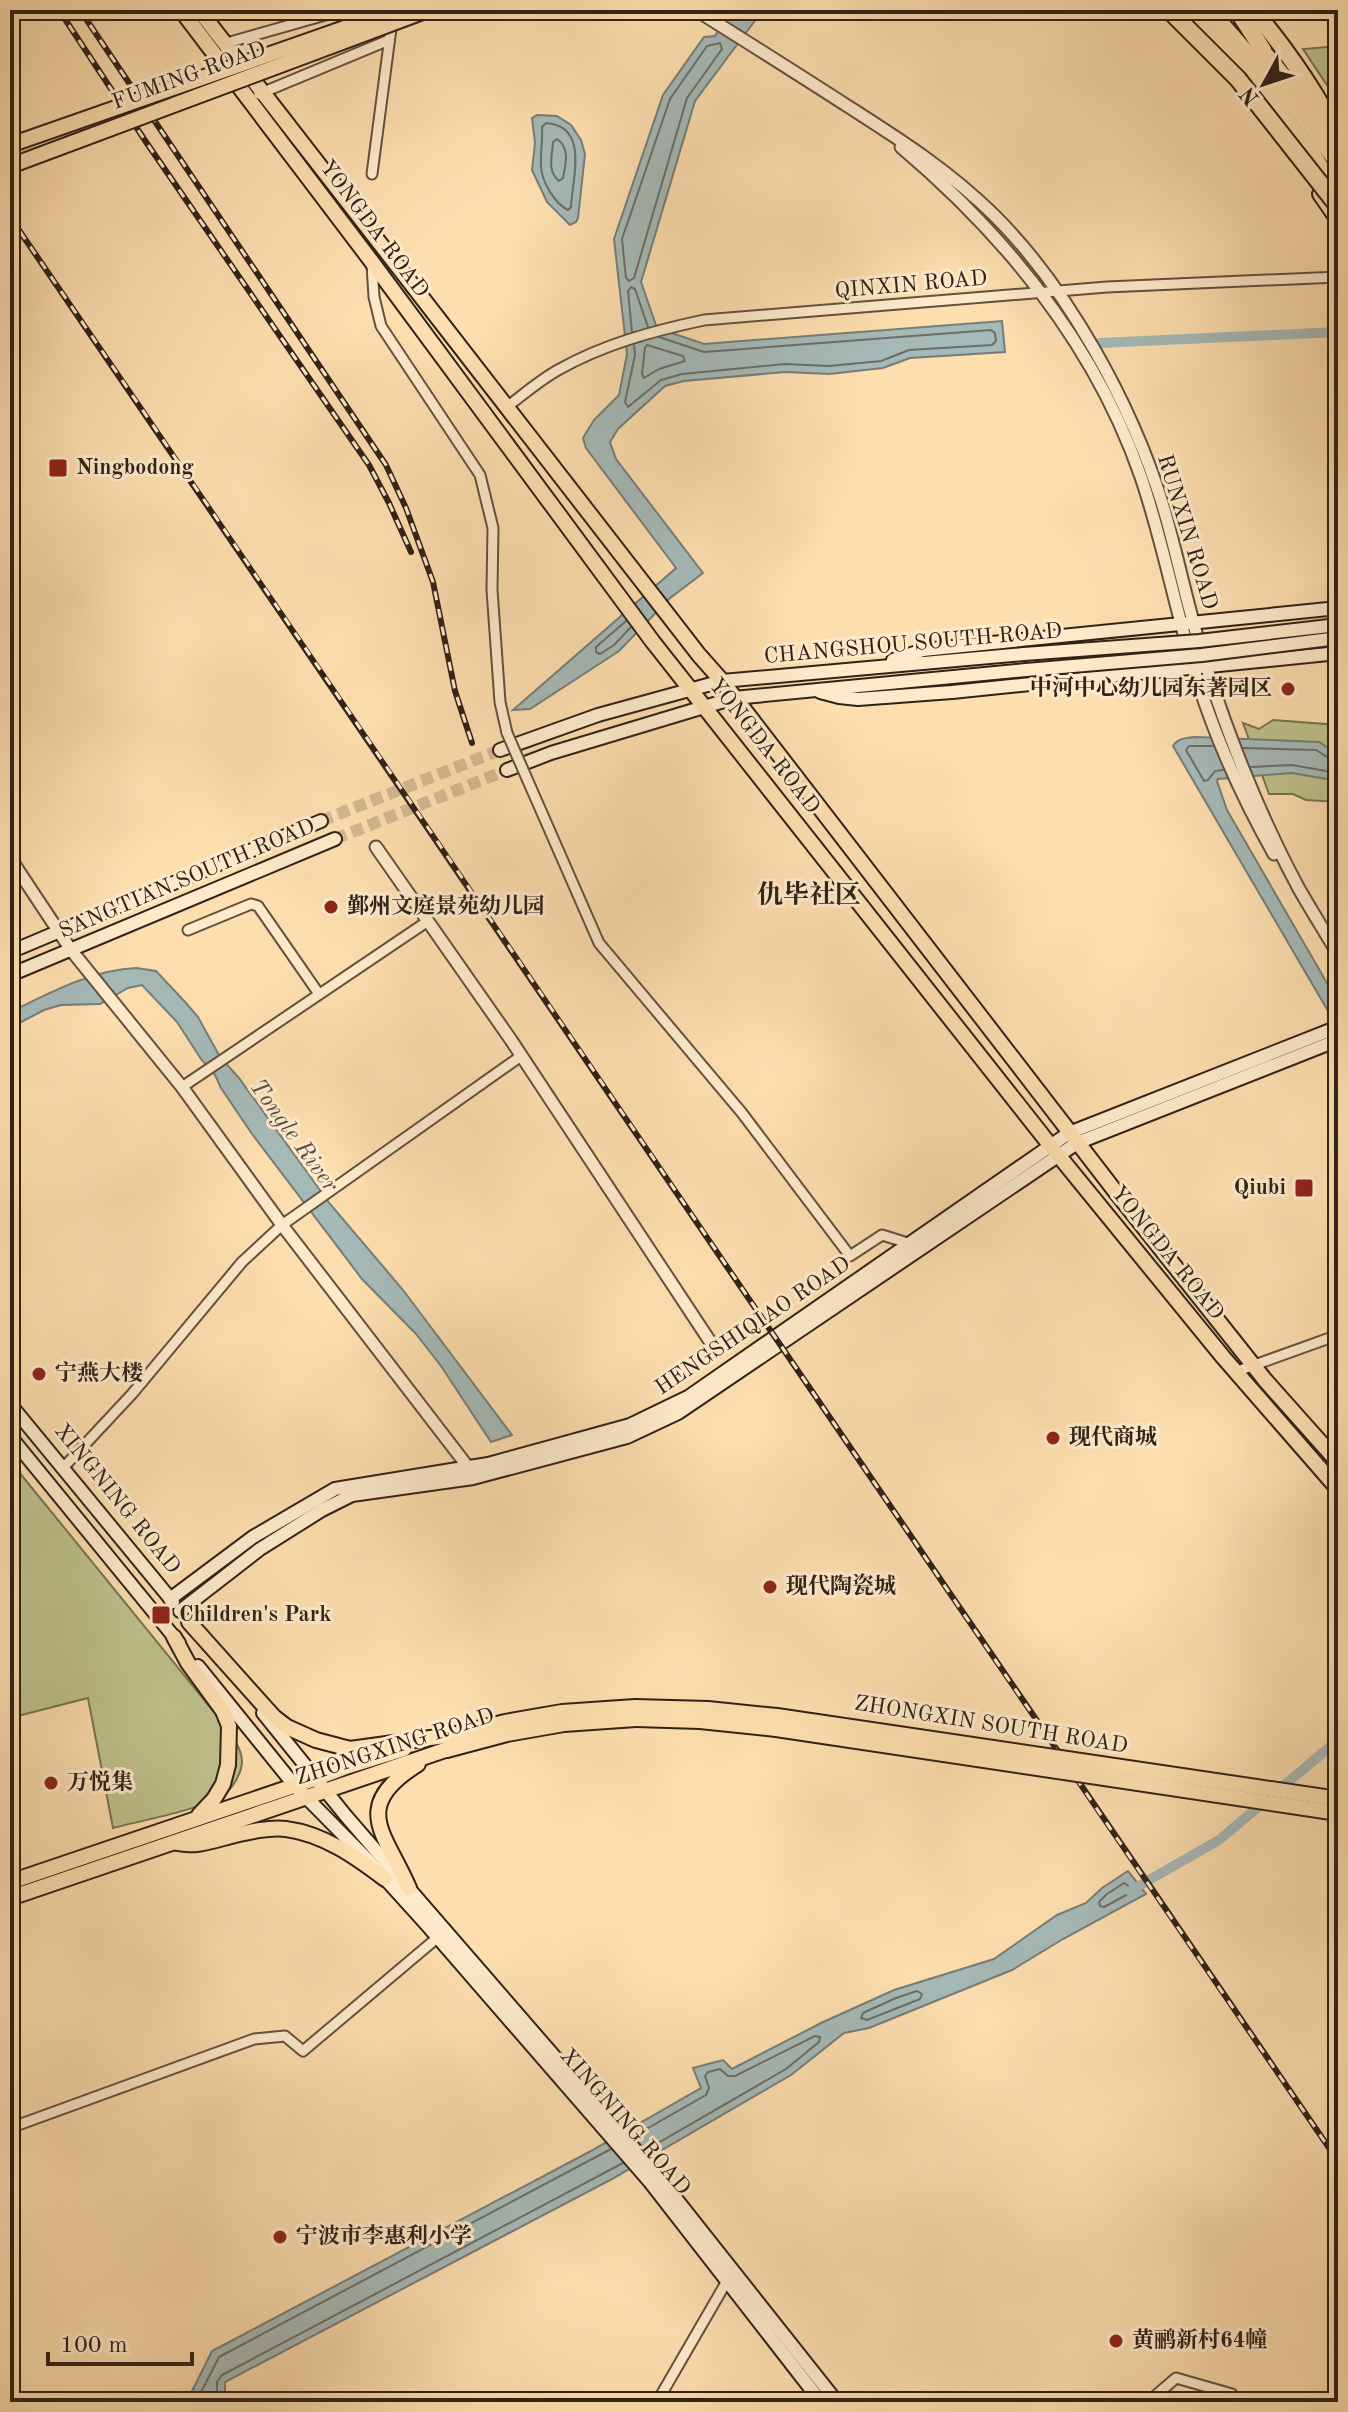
<svg xmlns="http://www.w3.org/2000/svg" width="1348" height="2412" font-family="'Old Standard TT','Noto Serif SC',serif">
<style>
.green{fill:#bec28c;stroke:#777252;stroke-width:2}
.water{fill:#a5b9b7;stroke:#767d77;stroke-width:2}
.lines{fill:none;stroke-linecap:round;stroke-linejoin:round}
.shore{stroke:#6a6e67;stroke-width:2}
.canal{stroke:#a5b9b7;stroke-width:10}
.secondary-tunnel{stroke:#d4b891;stroke-width:12;stroke-dasharray:12 6;stroke-linecap:butt}
.minor-casing{stroke:#63513d;stroke-width:13}
.tertiary-casing{stroke:#63513d;stroke-width:15}
.secondary-casing{stroke:#302217;stroke-width:16}
.primary-casing{stroke:#302217;stroke-width:18}
.trunk-casing{stroke:#302217;stroke-width:20}
.minor{stroke:#feeacb;stroke-width:9}
.tertiary{stroke:#feeacb;stroke-width:11}
.secondary{stroke:#feeacb;stroke-width:12}
.primary{stroke:#fddeaf;stroke-width:14}
.trunk{stroke:#fddeaf;stroke-width:16}
.rail-casing{stroke:#302217;stroke-width:6}
.rail{stroke:#feeacb;stroke-width:3;stroke-dasharray:9;stroke-linecap:butt}
.minor-bridge-casing{stroke:#63513d;stroke-width:13;stroke-linecap:butt}
.secondary-bridge-casing{stroke:#302217;stroke-width:16;stroke-linecap:butt}
.primary-bridge-casing{stroke:#302217;stroke-width:18;stroke-linecap:butt}
.trunk-bridge-casing{stroke:#302217;stroke-width:20;stroke-linecap:butt}
.minor-bridge{stroke:#feeacb;stroke-width:9}
.secondary-bridge{stroke:#feeacb;stroke-width:12}
.primary-bridge{stroke:#fddeaf;stroke-width:14}
.trunk-bridge{stroke:#fddeaf;stroke-width:16}
.poi-dot{fill:#8f2418;stroke:#feeacb;stroke-width:3}
.labels{text-anchor:middle;dominant-baseline:central;stroke-width:6;stroke-linejoin:round;paint-order:stroke}
.street-label{font-size:22px;fill:#302217;stroke:#feeacb}
.poi-label{font-size:22px;font-weight:bold;fill:#302217;stroke:#feeacb;text-anchor:start}
.water-label{font-size:24px;font-style:italic;fill:#534f47;stroke:#feeacb}
.quarter-label{font-size:26px;font-weight:bold;fill:#302217;stroke:#feeacb}
</style>
<rect width="100%" height="100%" fill="#fddeaf"/>
<filter id="stains"><feTurbulence type="fractalNoise" baseFrequency=".0025" numOctaves="4"/><feColorMatrix values="0 0 0 0 .2 0 0 0 0 .09 0 0 0 0 .02 0 0 0 .5 -.17"/></filter>
<radialGradient id="worn" r=".72"><stop offset=".6" stop-color="#630" stop-opacity="0"/><stop offset="1" stop-color="#630" stop-opacity=".3"/></radialGradient>
<g class="green">
<polygon points="1338,46 1338,102 1303,49"/>
<polygon points="1273,720 1338,725 1338,802 1306,800 1293,794 1269,794 1243,723 1259,729"/>
<path d="M10,1461L219,1718C228,1731 241,1745 242,1761C242,1772 234,1786 226,1793C206,1809 139,1821 113,1828L88,1698L10,1718Z"/>
</g>
<g class="water">
<polygon points="730,10 763,10 695,101 641,282 657,328 704,344 1002,321 1005,352 910,358 883,368 829,374 785,372 684,381 665,386 618,429 610,442 616,459 703,573 669,599 619,651 530,709 513,710 676,568 586,448 583,438 594,420 619,395 627,354 614,239 663,95 704,37 715,36"/>
<polygon points="537,115 557,116 571,125 581,140 585,154 578,218 576,222 570,225 547,202 532,170 535,143 532,118"/>
<path d="M1195,737L1319,742L1338,754V781L1292,773L1218,779L1217,781L1227,810L1338,1002V1028L1173,746C1178,738 1186,738 1195,737Z"/>
<path d="M136,968L156,971L186,1003L198,1017L220,1057L239,1078L330,1204L403,1290L512,1435L491,1442L441,1366L416,1334L362,1279L252,1134L221,1088L215,1075L201,1059L177,1022L142,985L128,988L100,1004L61,1005L44,1010L10,1028V1012C50,993 91,970 136,968Z"/>
<polygon points="1128,1871 1146,1894 1063,1939 1012,1970 869,2028 844,2033 791,2075 612,2179 225,2382 225,2402 189,2402 189,2397 212,2351 589,2152 701,2088 693,2068 723,2060 732,2069 821,2023 894,1990 994,1959 1057,1915 1086,1903 1102,1888"/>
</g>
<g class="lines">
<g class="shore">
<polygon points="720,43 722,49 687,98 634,278 629,281 626,278 622,239 670,99 707,46"/>
<path d="M546,123C590,126 572,179 571,207L568,210C555,204 542,182 541,167C540,154 543,140 542,127Z"/>
<path d="M557,139C570,148 566,163 563,178L559,181C547,171 552,157 553,142Z"/>
<polyline points="632,332 628,291 631,287 635,289 648,327"/>
<polyline points="634,345 635,355 625,402 628,407 661,380 682,374 785,364 829,366 881,361 909,350 992,345 996,341 995,333 991,330 704,352 659,337"/>
<polygon points="647,345 683,356 685,361 659,369 644,378 642,374 645,348"/>
<polyline points="626,621 596,647 596,652 600,654 614,645 631,627"/>
<polyline points="1213,746 1189,746 1186,750 1204,781 1208,780 1215,771 1223,770"/>
<polyline points="1243,748 1316,750 1332,760 1338,760"/>
<polyline points="1251,767 1292,765 1338,773"/>
<polygon points="1124,1883 1131,1888 1130,1893 1104,1907 1100,1906 1099,1902 1107,1894"/>
<polygon points="917,1991 922,1994 920,1999 867,2020 861,2018 863,2013 896,1998"/>
<polyline points="634,2136 706,2095 709,2088 705,2076 708,2072 720,2069 728,2076 735,2076 815,2036 820,2037 819,2042 786,2069 646,2150"/>
<polyline points="196,2402 219,2357 611,2149"/>
<polyline points="217,2402 217,2382 222,2375 623,2163"/>
</g>
<g class="canal">
<polyline points="1079,344 1338,332"/>
<polyline points="1130,1891 1219,1840 1338,1740"/>
</g>
<g class="secondary-tunnel">
<polyline points="321,821 500,750"/>
<polyline points="335,839 507,770"/>
</g>
<defs>
<g id="minor">
<polyline points="223,44 343,10"/>
<polyline points="259,94 389,40"/>
<polyline points="372,174 392,21"/>
<polyline points="372,265 374,297 381,326 480,475 493,528 492,590 500,702 507,733"/>
<path d="M508,406C524,394 540,380 558,370C604,344 653,331 704,320L1107,287L1338,277"/>
<polyline points="528,781 599,943 742,1113 850,1256 882,1235 911,1244"/>
<polyline points="188,930 251,904 258,906 319,994"/>
<polyline points="182,1087 428,921"/>
<polyline points="1235,1372 1338,1335"/>
<polyline points="62,1469 132,1394 242,1262 282,1225 521,1056"/>
<polyline points="10,2128 254,2039 285,2036 303,2051 437,1938"/>
<polyline points="657,2402 727,2281"/>
<polyline points="1148,2402 1176,2378 1232,2394"/>
</g>
<g id="tertiary">
<path d="M696,10C747,42 798,74 849,107C902,141 948,170 994,215C1069,290 1132,405 1163,506C1179,560 1189,616 1207,669C1231,743 1261,818 1298,887C1311,910 1325,932 1338,954"/>
<path d="M901,147C1007,237 1095,344 1141,477C1164,544 1176,615 1198,682C1217,742 1243,799 1274,854"/>
<polyline points="376,847 511,1040 717,1352"/>
<polyline points="10,858 71,950 182,1087 282,1225 468,1467"/>
</g>
<g id="secondary">
<polyline points="893,660 923,650 1338,608"/>
<polyline points="820,692 839,697 858,699 952,692 1338,653"/>
<polyline points="500,750 598,715 722,681 1024,654"/>
<polyline points="507,770 551,753 734,698 1026,670"/>
<polyline points="10,952 321,821"/>
<polyline points="10,975 335,839"/>
<polyline points="10,1404 173,1602"/>
<polyline points="10,1436 179,1643"/>
<polyline points="170,1599 253,1537 335,1489 488,1464 630,1425 688,1397 1069,1133 1338,1027"/>
<polyline points="180,1611 260,1549 322,1510 352,1495 473,1478 627,1437 678,1413 1077,1143 1338,1040"/>
<polyline points="198,1666 295,1786 369,1861 426,1924 650,2182 821,2402"/>
<polyline points="263,1713 346,1816 658,2176 837,2402"/>
</g>
<g id="primary">
<polyline points="181,10 372,262 653,642 1050,1145 1223,1357 1338,1489"/>
<polyline points="199,10 699,655 722,681 1115,1191 1265,1380 1338,1462"/>
<polyline points="1258,44 1333,136"/>
<polyline points="1320,194 1338,220"/>
<polyline points="189,1622 274,1717 287,1727 316,1740 350,1749 452,1735 505,1722 562,1712 635,1707"/>
<polyline points="174,1637 188,1663 223,1711 229,1726 228,1765 223,1784 214,1799 199,1815"/>
<polyline points="447,1750 507,1734 564,1724 636,1719"/>
<path d="M177,1843C196,1847 212,1841 231,1836C248,1832 269,1827 286,1829C324,1834 356,1857 385,1879"/>
<polyline points="10,1882 317,1778 349,1766 404,1749"/>
<path d="M409,1888C386,1834 349,1807 418,1764"/>
<polyline points="10,1898 454,1747"/>
</g>
<g id="trunk">
<polyline points="1189,10 1309,148 1335,193"/>
<polyline points="1209,10 1316,132 1338,163"/>
<polyline points="1237,10 1263,50"/>
<path d="M1253,10C1286,49 1315,91 1338,136"/>
</g>
</defs>
<use href="#minor" class="minor-casing"/>
<use href="#tertiary" class="tertiary-casing"/>
<use href="#secondary" class="secondary-casing"/>
<use href="#primary" class="primary-casing"/>
<use href="#trunk" class="trunk-casing"/>
<use href="#minor" class="minor"/>
<use href="#tertiary" class="tertiary"/>
<use href="#secondary" class="secondary"/>
<use href="#primary" class="primary"/>
<use href="#trunk" class="trunk"/>
<defs>
<g id="rail">
<polyline points="59,10 146,142 369,465 389,503 411,552"/>
<polyline points="80,10 386,465 406,508 433,582 455,691 472,743"/>
<path d="M10,217C454,863 894,1514 1338,2161"/>
</g>
</defs>
<use href="#rail" class="rail-casing"/>
<use href="#rail" class="rail"/>
<defs>
<polyline id="minor-bridge" points="507,733 528,781"/>
<g id="secondary-bridge">
<polyline points="1024,654 1199,641 1338,625"/>
<polyline points="1026,670 1202,655 1338,638"/>
</g>
<g id="primary-bridge">
<polyline points="10,145 396,10"/>
<polyline points="10,166 428,10"/>
<polyline points="635,1707 708,1709 777,1716 1338,1799"/>
<polyline points="636,1719 700,1721 776,1729 1338,1813"/>
</g>
<polyline id="trunk-bridge" points="1169,10 1238,79 1338,206"/>
</defs>
<use href="#minor-bridge" class="minor-bridge-casing"/>
<use href="#secondary-bridge" class="secondary-bridge-casing"/>
<use href="#primary-bridge" class="primary-bridge-casing"/>
<use href="#trunk-bridge" class="trunk-bridge-casing"/>
<use href="#minor-bridge" class="minor-bridge"/>
<use href="#secondary-bridge" class="secondary-bridge"/>
<use href="#primary-bridge" class="primary-bridge"/>
<use href="#trunk-bridge" class="trunk-bridge"/>
</g>
<g class="poi-dot">
<rect x="48" y="458" width="20" height="20" rx="4"/>
<circle cx="1288" cy="689" r="8"/>
<circle cx="331" cy="907" r="8"/>
<rect x="1294" y="1178" width="20" height="20" rx="4"/>
<circle cx="39" cy="1374" r="8"/>
<circle cx="1053" cy="1438" r="8"/>
<circle cx="770" cy="1587" r="8"/>
<rect x="151" y="1605" width="20" height="20" rx="4"/>
<circle cx="51" cy="1783" r="8"/>
<circle cx="280" cy="2237" r="8"/>
<circle cx="1116" cy="2341" r="8"/>
</g>
<g class="labels">
<g class="street-label">
<text transform="translate(189 76) rotate(-20)">FUMING ROAD</text>
<text transform="translate(374 229) rotate(53)">YONGDA ROAD</text>
<text transform="translate(911 285) rotate(-5)">QINXIN ROAD</text>
<text transform="translate(1187 532) rotate(73)">RUNXIN ROAD</text>
<text transform="translate(913 644) rotate(-5)">CHANGSHOU SOUTH ROAD</text>
<text transform="translate(764 746) rotate(52)">YONGDA ROAD</text>
<text transform="translate(187 879) rotate(-23)">SANGTIAN SOUTH ROAD</text>
<text transform="translate(1167 1253) rotate(51)">YONGDA ROAD</text>
<text transform="translate(753 1326) rotate(-34)">HENGSHIQIAO ROAD</text>
<text transform="translate(117 1499) rotate(51)">XINGNING ROAD</text>
<text transform="translate(991 1725) rotate(9)">ZHONGXIN SOUTH ROAD</text>
<text transform="translate(395 1747) rotate(-18)">ZHONGXING ROAD</text>
<text transform="translate(625 2122) rotate(49)">XINGNING ROAD</text>
</g>
<g class="poi-label">
<text x="76" y="468">Ningbodong</text>
<text x="1272" y="689" text-anchor="end">中河中心幼儿园东著园区</text>
<text x="347" y="907">鄞州文庭景苑幼儿园</text>
<text x="1286" y="1188" text-anchor="end">Qiubi</text>
<text x="55" y="1374">宁燕大楼</text>
<text x="1069" y="1438">现代商城</text>
<text x="786" y="1587">现代陶瓷城</text>
<text x="179" y="1615">Children's Park</text>
<text x="67" y="1783">万悦集</text>
<text x="296" y="2237">宁波市李惠利小学</text>
<text x="1132" y="2341">黄鹂新村64幢</text>
</g>
<g class="water-label">
<text transform="translate(293 1136) rotate(54)">Tongle River</text>
</g>
<g class="quarter-label">
<text x="809" y="896">仇毕社区</text>
</g>
</g>
<rect width="1348" height="2412" fill="none" stroke="#fddeaf" stroke-width="40"/>
<rect x="12" y="12" width="1324" height="2388" fill="none" stroke="#302217" stroke-width="4"/>
<rect x="20" y="20" width="1308" height="2372" fill="none" stroke="#302217" stroke-width="2"/>
<g transform="translate(1264 84) rotate(230)" stroke="#feeacb" stroke-width="6" paint-order="stroke">
<path d="M0-6L14 30L0 20L-14 30Z" fill="#302217"/>
<text y="-12" font-size="22" font-weight="bold" text-anchor="middle" fill="#302217">N</text>
</g>
<path d="M48 2352v12h144v-12" fill="none" stroke="#302217" stroke-width="4"/>
<text x="60" y="2352" font-size="24" fill="#302217" stroke="#feeacb" stroke-width="6" paint-order="stroke">100 m</text>
<rect width="100%" height="100%" filter="url(#stains)"/>
<rect width="100%" height="100%" fill="url(#worn)"/>
</svg>
